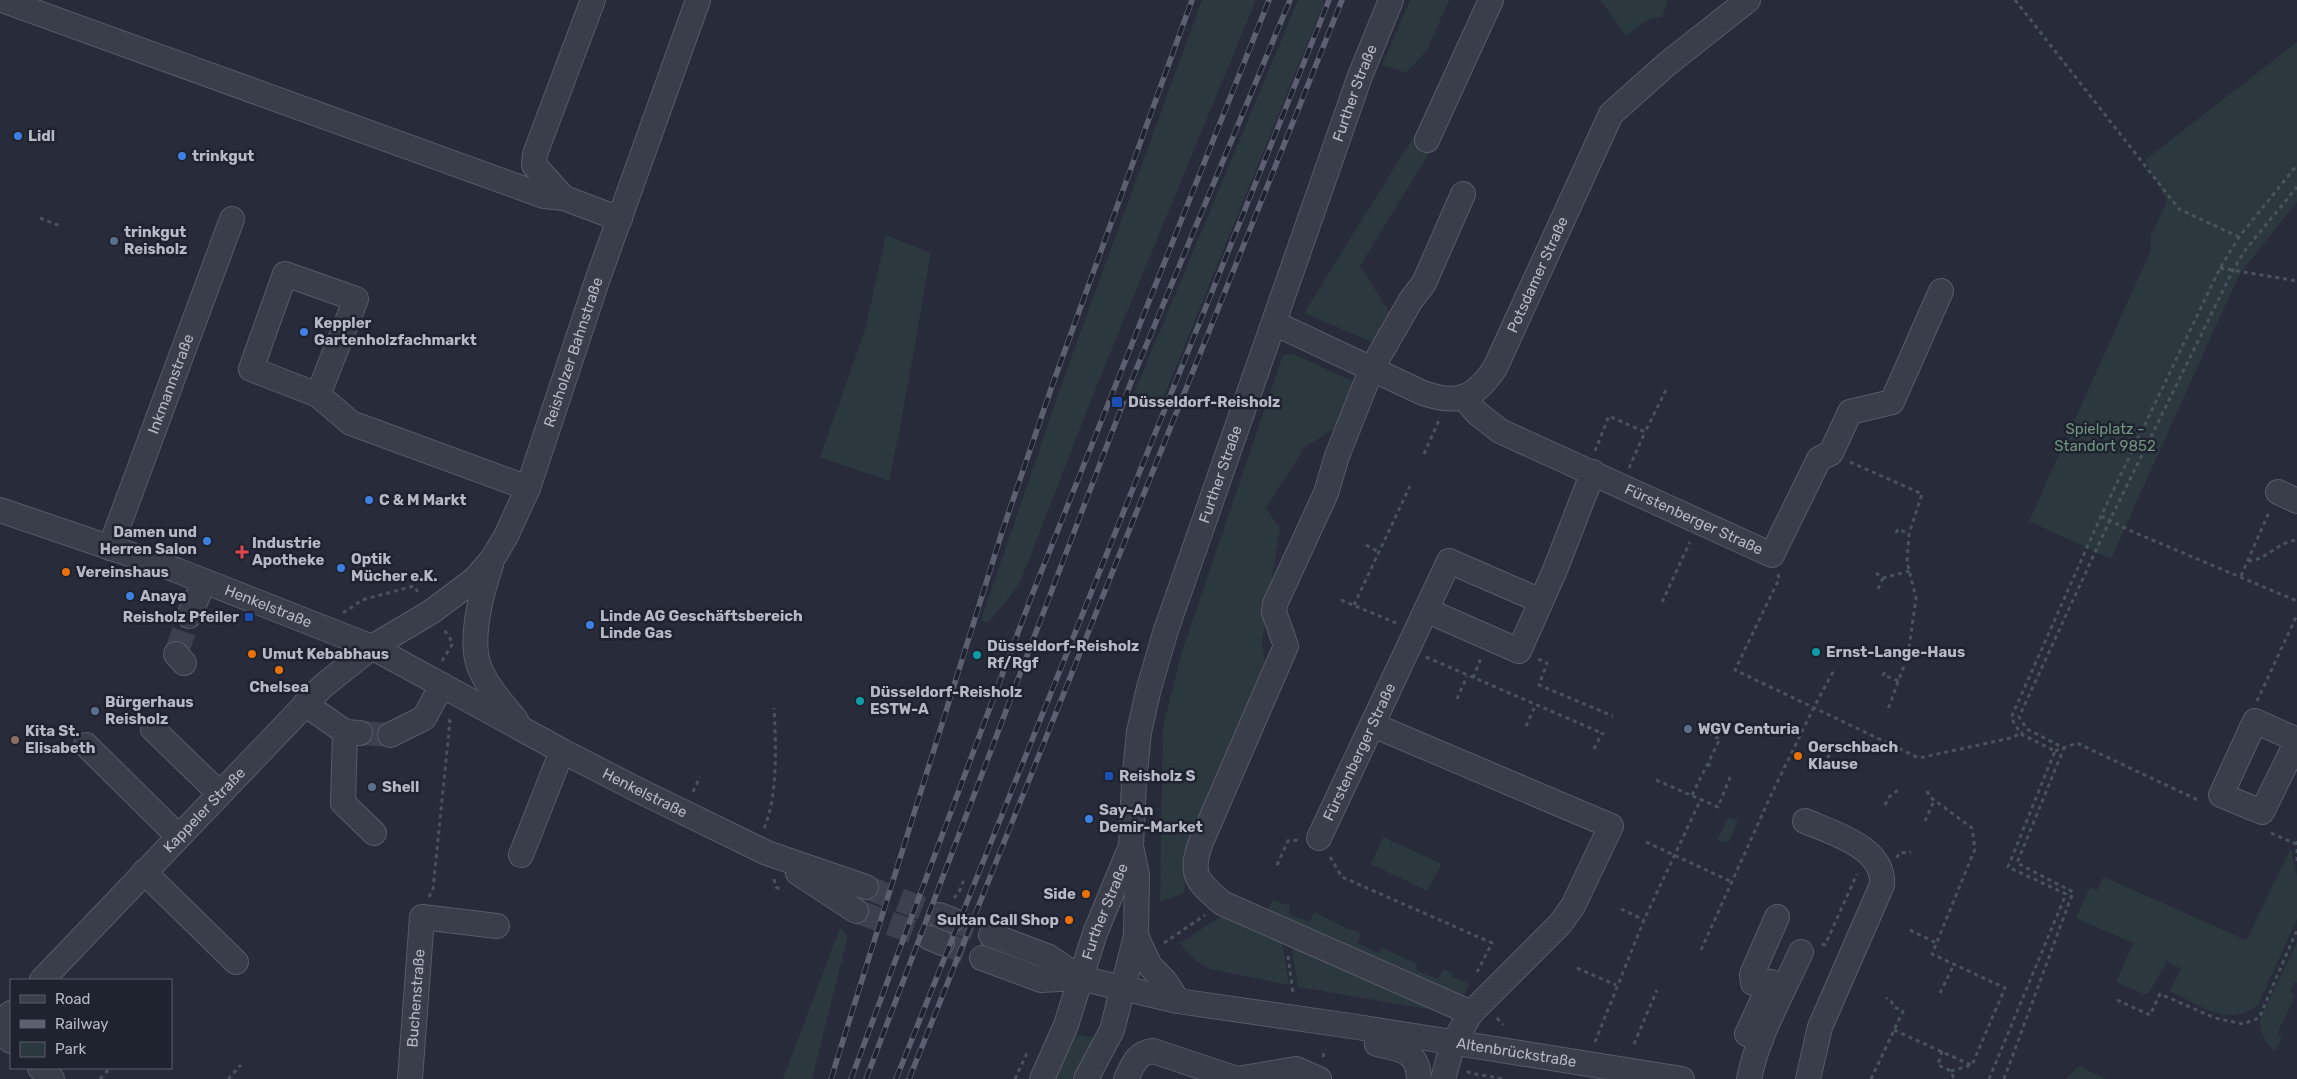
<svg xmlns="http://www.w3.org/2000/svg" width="2297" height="1079" font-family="Rubik,sans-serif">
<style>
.green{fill:#2b393e}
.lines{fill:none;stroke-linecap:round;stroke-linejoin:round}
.minor-tunnel{stroke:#3c404f;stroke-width:24;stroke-dasharray:24 12;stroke-linecap:butt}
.minor-casing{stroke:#585b68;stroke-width:26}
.path{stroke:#48545a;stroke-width:3;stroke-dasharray:4 4;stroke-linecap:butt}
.minor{stroke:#3a3d4a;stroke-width:24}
.rail-casing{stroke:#5d6071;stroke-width:5.5}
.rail{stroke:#1f222f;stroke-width:4;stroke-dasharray:11;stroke-linecap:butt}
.shop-dot{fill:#3f7fe0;stroke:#1f222f;stroke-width:2}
.service-dot{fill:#5c6f8a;stroke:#1f222f;stroke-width:2}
.transit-dot{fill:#1a4fb4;stroke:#1f222f;stroke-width:2}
.health-dot{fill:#e0444e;stroke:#1f222f;stroke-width:2}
.food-dot{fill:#e8710a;stroke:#1f222f;stroke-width:2}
.culture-dot{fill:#0f9aa8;stroke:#1f222f;stroke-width:2}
.education-dot{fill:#8d6e63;stroke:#1f222f;stroke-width:2}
.labels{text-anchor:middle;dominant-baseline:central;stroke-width:5;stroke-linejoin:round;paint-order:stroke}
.street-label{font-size:15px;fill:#b6b8c6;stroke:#1f222f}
.poi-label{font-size:15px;font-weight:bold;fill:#b6b8c6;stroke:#1f222f;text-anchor:start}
.park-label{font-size:15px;fill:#709480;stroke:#1f222f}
</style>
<rect width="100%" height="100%" fill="#272b3a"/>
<g class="green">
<polygon points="1202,0 1256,0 1099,380 1019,585 988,623 981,620 1067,369"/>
<polygon points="1298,0 1323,0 1323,5 1161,404 1134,393"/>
<polygon points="1410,0 1450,0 1443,13 1428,49 1406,73 1382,65"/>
<polygon points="1600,0 1668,0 1662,17 1651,18 1626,36"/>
<polygon points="2297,42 2297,202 2239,275 2111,559 2029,521 2151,250 2151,234 2167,201 2145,160"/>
<polygon points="1417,131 1435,144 1360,266 1392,316 1379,345 1304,313"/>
<polygon points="886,235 931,253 902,418 889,481 820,457 865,330"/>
<polygon points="1293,354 1359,384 1342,424 1305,447 1266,508 1280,528 1262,642 1266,669 1187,870 1184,893 1160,902 1163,726 1180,658 1283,355"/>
<polygon points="1728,817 1738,820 1728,843 1717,840"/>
<polygon points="1383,837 1442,864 1427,891 1371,864"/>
<path d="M2291,848L2297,876V919L2258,1005C2229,1029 2198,1004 2169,991L2181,969L2167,962L2149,993L2144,994L2116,982L2133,943L2076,918L2090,887L2097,890L2104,877L2246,940Z"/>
<path d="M1272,900L1290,906L1289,914L1297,918L1298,917L1310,922L1314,912L1350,930L1351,929L1361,933L1357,943L1379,953L1382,947L1387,950L1417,964L1416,968C1419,974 1431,976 1438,979L1443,969L1453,974L1452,977L1469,984L1457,1014L1298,987L1289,932L1263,920Z"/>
<path d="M1225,914L1282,939L1289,985L1210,969C1197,963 1189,955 1180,943Z"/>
<polygon points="840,928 848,936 812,1079 783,1079"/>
<path d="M2297,942V983L2294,982L2290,991L2295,996L2277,1034L2282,1037L2275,1051C2264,1041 2259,1033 2260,1018Z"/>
<polygon points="1071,1034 1094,1037 1090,1050 1071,1079 1050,1079"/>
<polygon points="2079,1066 2106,1079 2066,1079"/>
</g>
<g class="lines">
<g class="minor-tunnel">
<polyline points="176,654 189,616"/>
<polyline points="360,733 390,735"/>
<polyline points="866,887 939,915"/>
<polyline points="856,911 930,938"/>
<polyline points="952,920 991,935"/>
<polyline points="942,943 982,958"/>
</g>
<defs>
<g id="minor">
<polyline points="2,0 544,196 564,198 620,219"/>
<polyline points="1427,140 1491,0"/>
<path d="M1463,194L1424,283L1411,300L1372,368L1337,456L1326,493L1275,604L1274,612L1286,646L1201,842C1189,875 1197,881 1222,903L1471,1013"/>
<polyline points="564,198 534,165 535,154 593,0"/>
<path id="s1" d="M1274,323L1423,393C1458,405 1474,399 1495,368L1611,114L1667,64L1748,0"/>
<polyline points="318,395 356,299 285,274 251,369 318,395 351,423 528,488"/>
<path id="s2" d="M1464,398L1477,413L1500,431L1772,555L1819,459L1831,453L1850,412L1892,402L1941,291"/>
<polyline points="2278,492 2297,501"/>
<path id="s3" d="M0,510L176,570L372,647L562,751L640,791L767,853L866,887"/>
<path id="s4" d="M110,548L232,219"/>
<path d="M491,565C482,591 469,639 479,666C487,687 502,703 516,720"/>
<polyline points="1426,610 1519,651 1555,570 1593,472"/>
<polyline points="189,616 204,582"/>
<polyline points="176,654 184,663"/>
<polyline points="305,704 345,732 360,733"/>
<polyline points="1373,725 1611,826 1573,906 1560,924 1471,1013 1453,1043 1443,1079"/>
<polyline points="153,729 219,793"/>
<polyline points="345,732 343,803 374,833"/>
<polyline points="390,735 424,718 442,685"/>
<polyline points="2297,740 2255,721 2221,795 2262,812 2297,741"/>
<polyline points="86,745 178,836"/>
<path d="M1805,821C1832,833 1885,847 1882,885L1820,1027L1808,1079"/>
<path id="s5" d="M1319,838L1449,561L1541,601"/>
<polyline points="521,855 562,751"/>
<polyline points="144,872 236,962"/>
<polyline points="798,873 856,911"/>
<polyline points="939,915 952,920"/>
<polyline points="991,935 1049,957 1080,978"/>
<polyline points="1136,936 1150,966 1165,981 1178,1001"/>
<polyline points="930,938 942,943"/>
<path id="s6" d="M982,958L1041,980L1080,978L1178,1001L1351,1026L1682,1079"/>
<path id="s7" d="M42,980L323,686L372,647L431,612L475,579L493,558L506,536L528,488L597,281L698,0"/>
<polyline points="0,1024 11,1013"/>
<polyline points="0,1030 11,1041"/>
<polyline points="1761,1040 1747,1034 1771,982 1753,983 1752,974 1777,917"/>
<path d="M1377,1044C1401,1050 1418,1050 1419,1079"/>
<polyline points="40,1068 52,1079"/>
<path id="s8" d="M410,1079L422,917L497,926"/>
<path id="s9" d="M1042,1079L1066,1025L1095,933L1131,846"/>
<path id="s10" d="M1086,1079L1112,1030L1136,936L1137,875L1131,846L1134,782L1139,732L1149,688L1166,630L1360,76L1391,0"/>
<path d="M1126,1079C1133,1065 1136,1053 1153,1051L1237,1079L1296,1069L1319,1079"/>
<path d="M1749,1079C1757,1037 1783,992 1801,952"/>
</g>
</defs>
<use href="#minor" class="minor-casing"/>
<g class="path">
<polyline points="2015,0 2179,209 2239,237"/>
<polyline points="40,218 60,226"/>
<polyline points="2220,268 2297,281"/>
<polyline points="1595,451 1609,416 1645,432 1666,390"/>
<polyline points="1424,454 1440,418"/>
<polyline points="1850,462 1922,494 1909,534 1907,562 1916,598 1908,655 1888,709"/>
<polyline points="1629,468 1645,432"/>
<polyline points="2101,516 2131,531 2297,601"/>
<polyline points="1896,533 1898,529 1909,534"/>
<polyline points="1366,545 1379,552"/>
<path d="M2248,561C2267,560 2277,542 2297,540"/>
<polyline points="1876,573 1883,578 1910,571"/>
<polyline points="1778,574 1779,579 1735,670 1919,758 2011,738 2023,732"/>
<polyline points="2241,576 2270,510"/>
<polyline points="1878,589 1883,578"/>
<polyline points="1341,600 1396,623"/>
<polyline points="1662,602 1690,542"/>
<polyline points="1354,605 1410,486"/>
<polyline points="343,613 362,600 414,586 419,594"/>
<polyline points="1426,657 1604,734"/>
<polyline points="1538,659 1547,663 1539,685 1613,716"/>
<polyline points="442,661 453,643 443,628"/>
<polyline points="1885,672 1883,675 1899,681"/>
<polyline points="1473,678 1481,658"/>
<polyline points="1457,699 1467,676"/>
<polyline points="2257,701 2297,615"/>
<polyline points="1526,726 1536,704"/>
<polyline points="1594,749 1602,733"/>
<polyline points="2055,751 2077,743 2200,801"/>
<polyline points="1707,764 1714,767"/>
<polyline points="1824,765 1835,743"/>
<polyline points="1656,780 1718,807 1731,775"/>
<polyline points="1927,791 1930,797 1972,828 1975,849 1932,954 2005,988 1972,1065 1951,1071"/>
<polyline points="693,792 700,777"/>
<polyline points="1692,795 1720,739 1702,731"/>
<polyline points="1885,805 1889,797 1898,790"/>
<polyline points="1925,821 1934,801"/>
<path d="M764,828C778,798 776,742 774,708"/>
<polyline points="2271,833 2296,844"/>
<polyline points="2297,841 2297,864"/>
<polyline points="1646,842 1732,882"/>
<polyline points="1330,857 1342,877 1492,943 1475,976"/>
<polyline points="1897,858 1899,853 1911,852"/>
<polyline points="1277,865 1288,841 1299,840"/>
<polyline points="774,879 776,887 783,891"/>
<polyline points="429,897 433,889 450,721 447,720"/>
<polyline points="954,898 959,892 965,877"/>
<polyline points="1621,909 1644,920"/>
<polyline points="1910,930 1936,943"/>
<polyline points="1164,943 1205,915"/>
<polyline points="1822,944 1825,945 1857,874"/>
<polyline points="1701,950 1772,793 1814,707 1834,670"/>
<polyline points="1288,956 1293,993"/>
<polyline points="1577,968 1616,985"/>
<polyline points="1940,993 1954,964"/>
<polyline points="2117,1000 2150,1015 2160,994 2215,1018 2243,1024 2259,1018 2297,930"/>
<polyline points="1497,1018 1503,1025"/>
<polyline points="1894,1030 1971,1065"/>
<polyline points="1595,1042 1644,920 1701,799"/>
<polyline points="1634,1044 1657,990"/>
<polyline points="1942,1051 1938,1065 1951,1071 1954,1079"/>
<polyline points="1323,1057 1325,1049"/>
<polyline points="1467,1071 1470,1073 1504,1079"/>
<polyline points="100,1079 110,1068"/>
<polyline points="228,1079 241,1065"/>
<polyline points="1015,1079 1027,1053"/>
<polyline points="1871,1079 1903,1011 1894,1007 1891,1001 1886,998"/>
<polyline points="1989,1079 2066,894 2008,867 2055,751 2021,734 2011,718 2101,516 2220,268 2239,237 2297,165"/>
<polyline points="2004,1079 2073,892 2017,863 2064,748 2027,729 2019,717 2110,520 2233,270 2246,249 2297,187"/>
</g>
<use href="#minor" class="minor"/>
<defs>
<g id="rail">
<polyline points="831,1079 1002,532 1052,386 1192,0"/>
<polyline points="851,1079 1032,595 1269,0"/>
<polyline points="866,1079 1133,377 1290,0"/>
<polyline points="896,1079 1329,0"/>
<polyline points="909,1079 1342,0"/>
</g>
</defs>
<use href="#rail" class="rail-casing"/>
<use href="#rail" class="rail"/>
</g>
<g class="shop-dot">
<circle cx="18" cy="136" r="5"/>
<circle cx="182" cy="156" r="5"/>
<circle cx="304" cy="332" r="5"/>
<circle cx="369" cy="500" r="5"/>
<circle cx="207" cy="541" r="5"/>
<circle cx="341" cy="568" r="5"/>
<circle cx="130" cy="596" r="5"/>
<circle cx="590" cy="625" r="5"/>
<circle cx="1089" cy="819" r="5"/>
</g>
<g class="service-dot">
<circle cx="114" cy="241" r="5"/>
<circle cx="95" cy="711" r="5"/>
<circle cx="1688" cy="729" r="5"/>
<circle cx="372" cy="787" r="5"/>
</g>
<g class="transit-dot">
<rect x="1111" y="396" width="12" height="12" rx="2.5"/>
<rect x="244" y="612" width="10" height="10" rx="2.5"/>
<rect x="1104" y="771" width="10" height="10" rx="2.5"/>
</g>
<path class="health-dot" d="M239.5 544.5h5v5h5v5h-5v5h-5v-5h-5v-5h5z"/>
<g class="food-dot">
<circle cx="66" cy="572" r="5"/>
<circle cx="252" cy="654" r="5"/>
<circle cx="279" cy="670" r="5"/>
<circle cx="1798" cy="756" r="5"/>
<circle cx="1086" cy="894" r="5"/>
<circle cx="1069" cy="920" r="5"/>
</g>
<g class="culture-dot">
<circle cx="1816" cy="652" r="5"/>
<circle cx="977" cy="655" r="5"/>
<circle cx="860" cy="701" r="5"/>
</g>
<circle class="education-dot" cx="15" cy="740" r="5"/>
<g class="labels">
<g class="street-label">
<text stroke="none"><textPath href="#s10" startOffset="1032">Further Straße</textPath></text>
<text stroke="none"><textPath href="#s1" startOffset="352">Potsdamer Straße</textPath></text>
<text stroke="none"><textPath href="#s7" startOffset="842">Reisholzer Bahnstraße</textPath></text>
<text stroke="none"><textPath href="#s4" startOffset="175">Inkmannstraße</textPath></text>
<text stroke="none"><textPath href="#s10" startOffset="628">Further Straße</textPath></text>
<text stroke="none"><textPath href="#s2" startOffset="262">Fürstenberger Straße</textPath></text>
<text stroke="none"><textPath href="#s3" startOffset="285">Henkelstraße</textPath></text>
<text stroke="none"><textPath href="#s5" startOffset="95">Fürstenberger Straße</textPath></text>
<text stroke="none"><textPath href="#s3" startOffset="706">Henkelstraße</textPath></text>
<text stroke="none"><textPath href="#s7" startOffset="235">Kappeler Straße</textPath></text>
<text stroke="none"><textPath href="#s9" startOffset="179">Further Straße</textPath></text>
<text stroke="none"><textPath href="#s8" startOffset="81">Buchenstraße</textPath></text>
<text stroke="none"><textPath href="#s6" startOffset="545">Altenbrückstraße</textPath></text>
</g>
<g class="poi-label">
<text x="28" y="136">Lidl</text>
<text x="192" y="156">trinkgut</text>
<text x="124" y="232">trinkgut<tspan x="124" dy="17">Reisholz</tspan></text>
<text x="314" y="323">Keppler<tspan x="314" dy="17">Gartenholzfachmarkt</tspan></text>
<text x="1128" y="402">Düsseldorf-Reisholz</text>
<text x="379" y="500">C &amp; M Markt</text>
<text x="197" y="532" text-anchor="end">Damen und<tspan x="197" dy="17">Herren Salon</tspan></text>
<text x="252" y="543">Industrie<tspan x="252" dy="17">Apotheke</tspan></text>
<text x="351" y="559">Optik<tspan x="351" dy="17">Mücher e.K.</tspan></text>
<text x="76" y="572">Vereinshaus</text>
<text x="140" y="596">Anaya</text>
<text x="600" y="616">Linde AG Geschäftsbereich<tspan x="600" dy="17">Linde Gas</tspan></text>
<text x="239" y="617" text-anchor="end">Reisholz Pfeiler</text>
<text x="987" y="646">Düsseldorf-Reisholz<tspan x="987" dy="17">Rf/Rgf</tspan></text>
<text x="1826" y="652">Ernst-Lange-Haus</text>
<text x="262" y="654">Umut Kebabhaus</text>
<text x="279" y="687" text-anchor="middle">Chelsea</text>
<text x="870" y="692">Düsseldorf-Reisholz<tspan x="870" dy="17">ESTW-A</tspan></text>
<text x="105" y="702">Bürgerhaus<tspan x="105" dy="17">Reisholz</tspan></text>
<text x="1698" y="729">WGV Centuria</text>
<text x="25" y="731">Kita St.<tspan x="25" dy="17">Elisabeth</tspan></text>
<text x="1808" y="747">Oerschbach<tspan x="1808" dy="17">Klause</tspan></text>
<text x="1119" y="776">Reisholz S</text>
<text x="382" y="787">Shell</text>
<text x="1099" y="810">Say-An<tspan x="1099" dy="17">Demir-Market</tspan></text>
<text x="1076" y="894" text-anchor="end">Side</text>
<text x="1059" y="920" text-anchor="end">Sultan Call Shop</text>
</g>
<g class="park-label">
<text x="2105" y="429">Spielplatz -<tspan x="2105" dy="17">Standort 9852</tspan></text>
</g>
</g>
<rect x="10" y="979" width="162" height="90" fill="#1f222f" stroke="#5b5e6b"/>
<rect x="20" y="995" width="25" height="8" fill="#3a3d4a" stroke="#5b5e6b"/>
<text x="55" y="1004" font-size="15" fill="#b6b8c6">Road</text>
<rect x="20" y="1020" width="25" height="8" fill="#5d6071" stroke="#5b5e6b"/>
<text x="55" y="1029" font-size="15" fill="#b6b8c6">Railway</text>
<rect x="20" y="1042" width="25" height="15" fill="#2b393e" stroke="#5b5e6b"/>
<text x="55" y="1054" font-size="15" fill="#b6b8c6">Park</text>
</svg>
